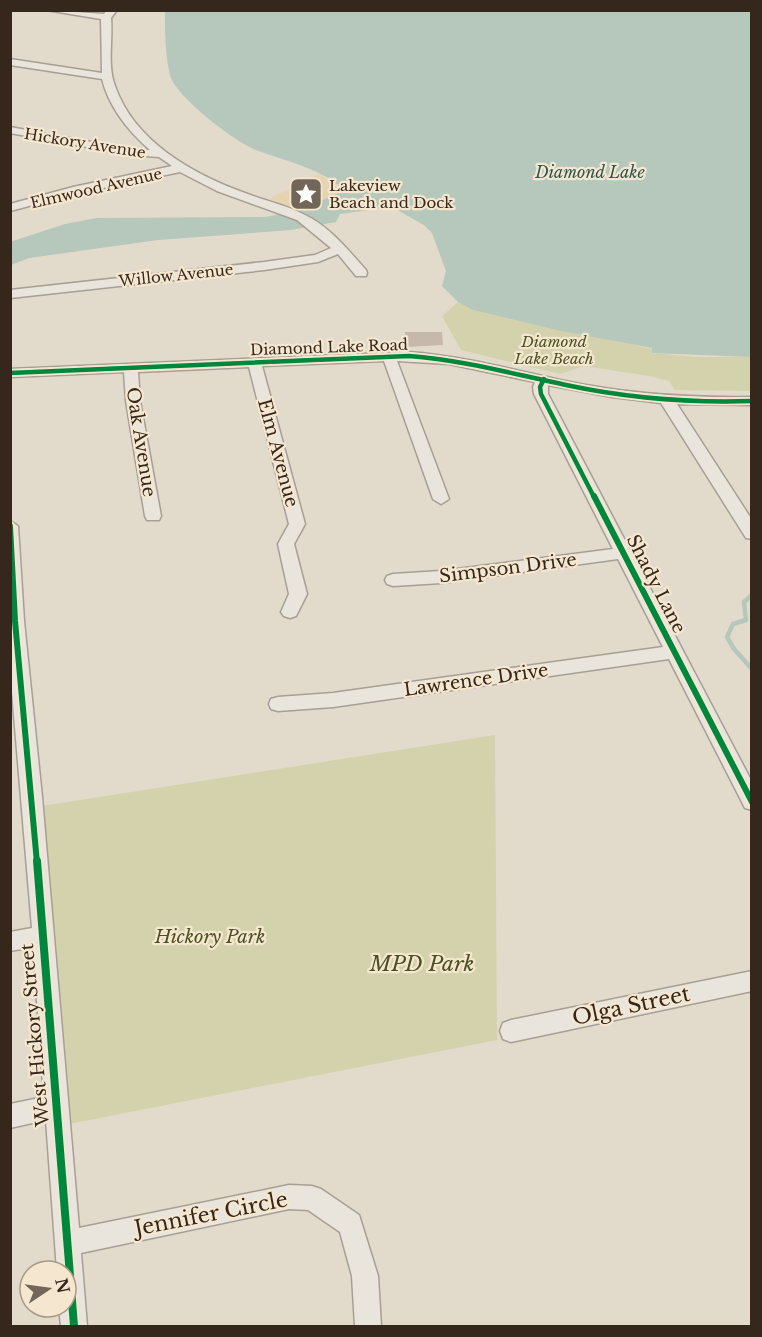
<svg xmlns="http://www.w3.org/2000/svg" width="762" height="1337" font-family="'Libre Baskerville',serif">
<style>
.green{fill:#d4d2ac}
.sand{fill:#e6d4b1}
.water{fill:#b6c7bb}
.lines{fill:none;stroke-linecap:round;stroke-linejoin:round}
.stream{stroke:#b6c7bb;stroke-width:4.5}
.building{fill:#c6b8ab}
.minor-casing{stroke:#a79f94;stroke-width:3}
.minor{fill:#eae5dc;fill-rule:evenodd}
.cycleway-far2-casing{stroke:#f5e7cf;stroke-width:8}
.cycleway-far1-casing{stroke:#f5e7cf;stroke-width:10}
.cycleway-casing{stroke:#f5e7cf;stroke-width:11}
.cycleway-far2{stroke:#00873e;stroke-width:4.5}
.cycleway-far1{stroke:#00873e;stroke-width:6}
.cycleway{stroke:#00873e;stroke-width:8}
.labels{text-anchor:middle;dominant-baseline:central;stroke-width:4.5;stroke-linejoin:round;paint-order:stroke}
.far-street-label{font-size:15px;fill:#35271c;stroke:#f5e7cf}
.far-poi-label{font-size:15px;fill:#35271c;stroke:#f5e7cf;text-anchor:start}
.far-park-label{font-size:15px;font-style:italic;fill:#495123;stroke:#f5e7cf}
.far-water-label{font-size:16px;font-style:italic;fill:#2c5550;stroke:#f5e7cf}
.street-label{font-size:18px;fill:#35271c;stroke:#f5e7cf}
.park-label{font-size:18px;font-style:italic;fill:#495123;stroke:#f5e7cf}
.near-park-label{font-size:21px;font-style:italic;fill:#495123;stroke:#f5e7cf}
.near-street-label{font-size:21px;fill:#35271c;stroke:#f5e7cf}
</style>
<rect width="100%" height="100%" fill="#e2daca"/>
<g class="green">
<polygon points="458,302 474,310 652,349 652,353 697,357 751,357 751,391 675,390 669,381 649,376 584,366 560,374 461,350 442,316"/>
<polygon points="495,735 497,1040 69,1124 42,806"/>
</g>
<polygon class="sand" points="319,174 344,190 306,207 293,208 269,199"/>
<path class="water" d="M165,11H751V357L652,353V348L561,331L473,310L458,302L442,286L446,271L432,233L424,225L392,207L340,214L336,222L291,230L158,240L29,258L11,265L10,242L65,224L97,218L266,217L301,210L344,190C321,168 285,161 256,150C235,142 175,96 170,75C165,55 165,31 165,11Z"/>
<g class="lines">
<polyline class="stream" points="752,595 744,602 746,620 733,624 727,637 734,649 752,669"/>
</g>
<polygon class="building" points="405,332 442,332 443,345 406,347"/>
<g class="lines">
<defs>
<g id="minor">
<path d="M46,10L104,14L107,10H117L111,18C113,39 107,65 115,86C134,141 192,174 245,193C265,201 286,205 305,215C330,227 348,250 366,270L367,273L366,276H356L338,254L318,262L264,270L10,298V290L264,262L315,255L331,248L297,220L217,191L180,172L75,194L10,211V204L73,187L172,166L159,157L130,155L10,133V127L130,149L150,150C129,132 109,107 102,79L10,65V59L102,73L101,19Z"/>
<path d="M409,352C462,356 514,370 565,381C627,394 689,398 752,397V405L677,404L752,520V539L746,538L661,403L612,397L548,385V394L752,782V810L745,808L669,659L333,707L278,711L271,709L269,704L271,699L278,697L333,693L663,647L618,559L441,583L393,586L387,584L385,580L387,576L393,574L441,571L613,549L534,394L533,387L535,382L449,364L397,361L449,499L441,504L433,499L384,361L262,366L305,524L294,544L307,594L296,616L290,618L284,616L281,612L289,594L278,544L289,524L249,367L138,372L140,401L161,516L159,520H147L145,516L126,401L124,372L10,377V369Z"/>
<polygon points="10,521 18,526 24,621 42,797 79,1228 289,1185 312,1186 321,1189 359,1215 378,1276 381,1326 355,1326 352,1276 340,1232 308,1210 289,1209 81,1253 87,1326 61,1326 59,1307 66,1307 66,1271 57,1271 46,1120 10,1128 10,1104 44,1097 33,947 10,951 10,932 32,928 10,668"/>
<polygon points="752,971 752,991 511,1042 503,1039 500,1031 503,1023 511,1020"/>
</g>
</defs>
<use href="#minor" class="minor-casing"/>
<use href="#minor" class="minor"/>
<defs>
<g id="cycleway-far2">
<path d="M10,373L409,356C463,360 513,374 566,385C627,398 690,403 752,401"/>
<polyline points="544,379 540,387 541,394 594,497"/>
</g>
<g id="cycleway-far1">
<polyline points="594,496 752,802"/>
<polyline points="10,526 15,621 37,863"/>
</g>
<polyline id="cycleway" points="37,861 74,1326"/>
</defs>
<use href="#cycleway-far2" class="cycleway-far2-casing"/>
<use href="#cycleway-far1" class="cycleway-far1-casing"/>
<use href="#cycleway" class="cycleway-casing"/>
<use href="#cycleway-far2" class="cycleway-far2"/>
<use href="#cycleway-far1" class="cycleway-far1"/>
<use href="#cycleway" class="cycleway"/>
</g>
<defs>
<symbol id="sight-square" viewBox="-11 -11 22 22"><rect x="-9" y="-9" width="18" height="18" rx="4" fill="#726659" stroke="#f5e7cf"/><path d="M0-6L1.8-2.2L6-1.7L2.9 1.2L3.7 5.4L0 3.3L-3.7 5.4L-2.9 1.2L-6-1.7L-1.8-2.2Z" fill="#fff"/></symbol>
</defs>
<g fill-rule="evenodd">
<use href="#sight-square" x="287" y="175" width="38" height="38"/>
</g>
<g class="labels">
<g class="far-street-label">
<text transform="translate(85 143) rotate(9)">Hickory Avenue</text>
<text transform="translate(96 188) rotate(-13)">Elmwood Avenue</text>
<text transform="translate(176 275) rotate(-6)">Willow Avenue</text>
<text transform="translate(329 347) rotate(-2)">Diamond Lake Road</text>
</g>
<g class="far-poi-label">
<text x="329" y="185">Lakeview<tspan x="329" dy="17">Beach and Dock</tspan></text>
</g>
<g class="far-park-label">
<text x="554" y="341">Diamond<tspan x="554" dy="17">Lake Beach</tspan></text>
</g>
<g class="far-water-label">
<text x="590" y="172">Diamond Lake</text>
</g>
<g class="street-label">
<text transform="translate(141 442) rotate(81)">Oak Avenue</text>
<text transform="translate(278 453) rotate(75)">Elm Avenue</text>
<text transform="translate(508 568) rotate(-7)">Simpson Drive</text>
<text transform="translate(656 584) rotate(63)">Shady Lane</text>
<text transform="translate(476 680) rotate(-8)">Lawrence Drive</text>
<text transform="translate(35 1035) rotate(-95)">West Hickory Street</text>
</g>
<g class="park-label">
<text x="210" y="937">Hickory Park</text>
</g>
<g class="near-park-label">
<text x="422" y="964">MPD Park</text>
</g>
<g class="near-street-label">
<text transform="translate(631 1006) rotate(-12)">Olga Street</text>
<text transform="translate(211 1214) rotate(-11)">Jennifer Circle</text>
</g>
</g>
<rect width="762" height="1337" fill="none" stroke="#35271c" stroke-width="24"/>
<g transform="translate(48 1289) rotate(77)"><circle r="28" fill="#f5e7cf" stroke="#a89a87" stroke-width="1.5"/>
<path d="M0-4.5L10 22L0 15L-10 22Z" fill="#726659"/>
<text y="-9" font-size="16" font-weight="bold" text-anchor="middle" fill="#35271c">N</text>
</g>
</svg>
